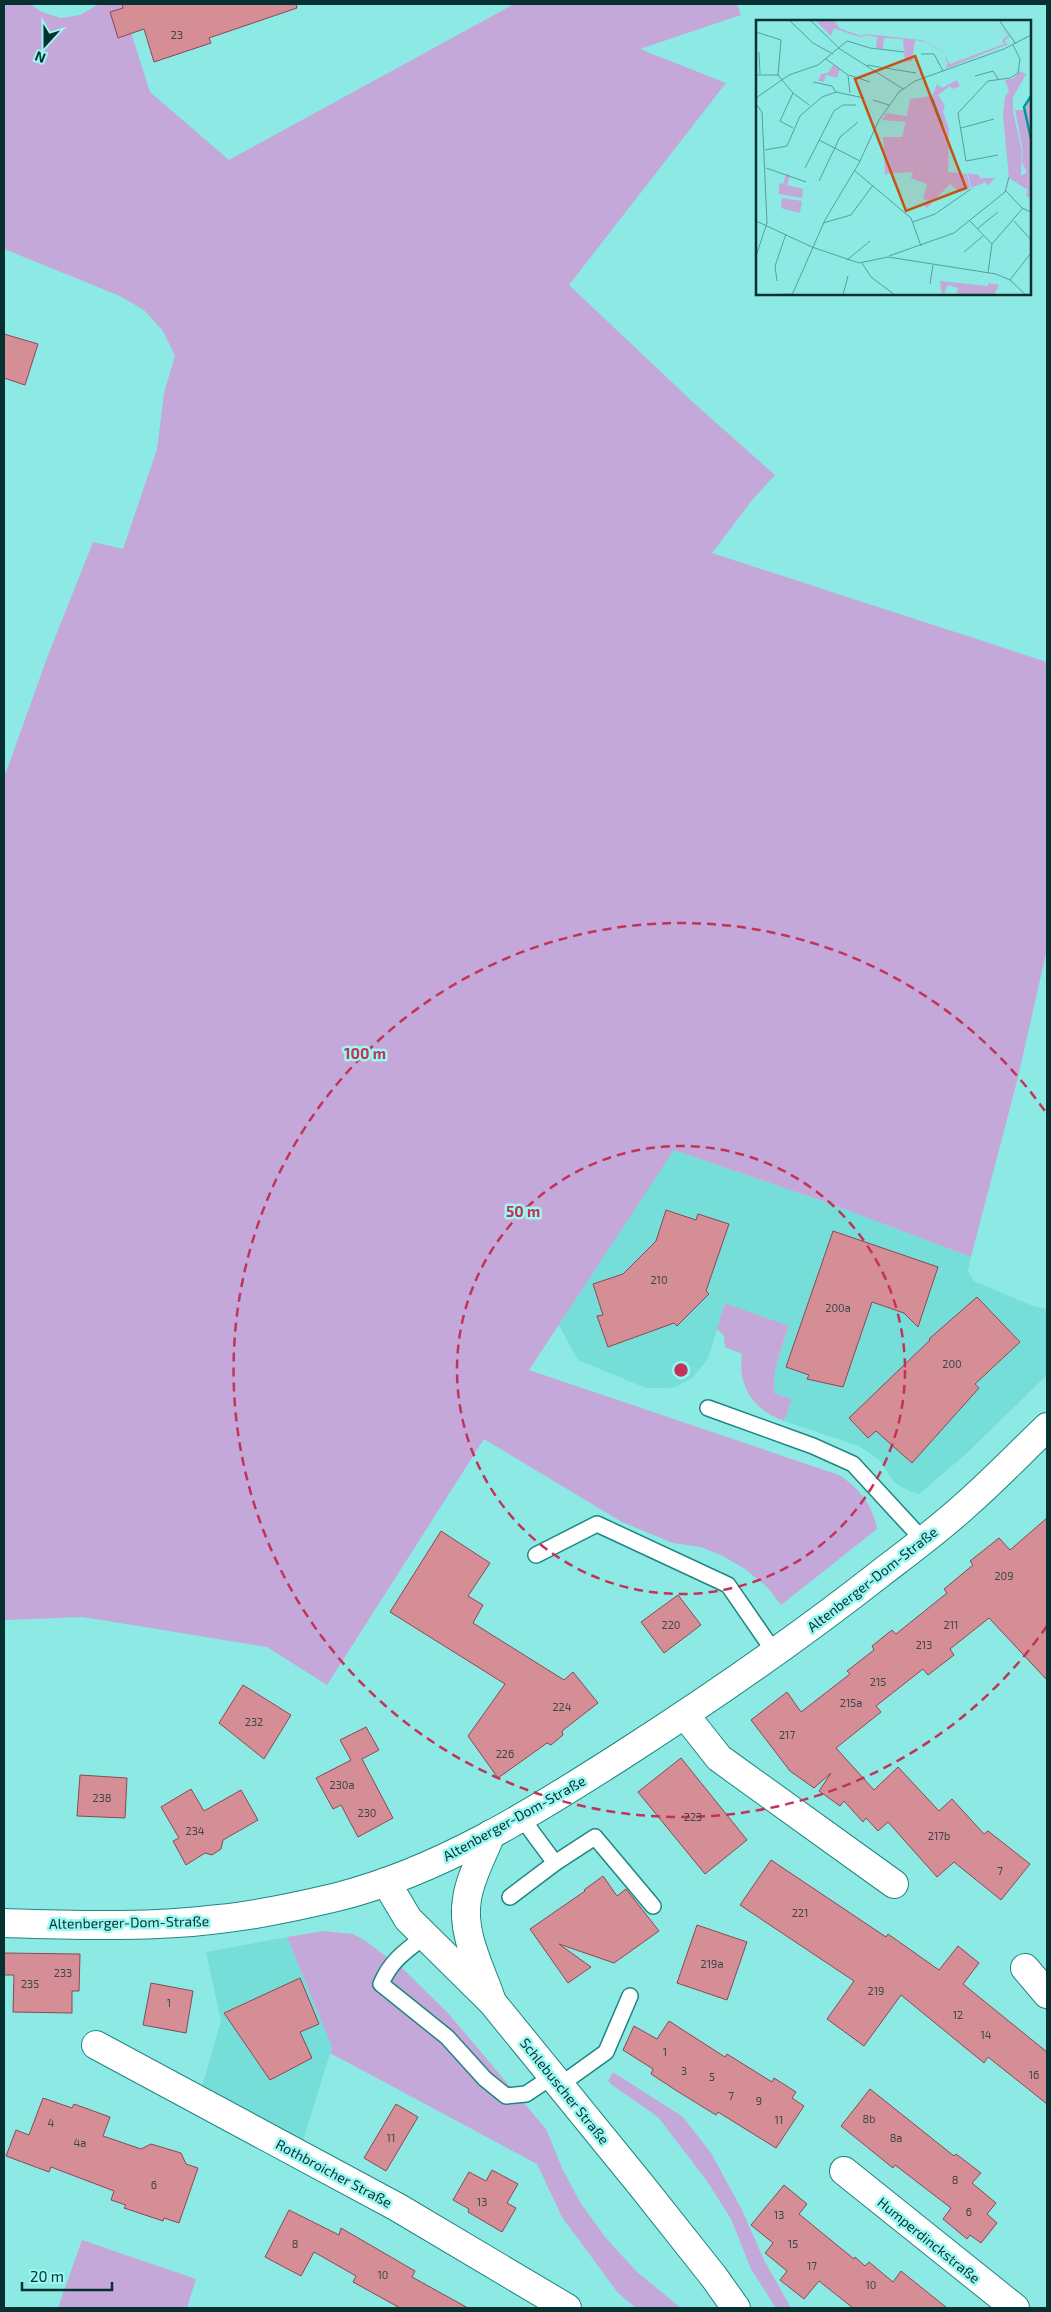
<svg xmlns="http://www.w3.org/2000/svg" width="1051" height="2312" font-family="'Exo 2',sans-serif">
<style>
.built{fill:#76ded9}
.green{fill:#c5a8da}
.building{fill:#d58d96;stroke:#8a4953}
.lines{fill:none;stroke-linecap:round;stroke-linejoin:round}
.lane-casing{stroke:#1f8682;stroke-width:18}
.street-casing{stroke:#1f8682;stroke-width:30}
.secondary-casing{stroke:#1f8682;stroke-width:30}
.lane{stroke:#fff;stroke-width:15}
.street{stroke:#fff;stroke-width:28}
.secondary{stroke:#fff;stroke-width:28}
.ring{fill:none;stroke:#c23357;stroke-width:2.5;stroke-dasharray:9 6}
.labels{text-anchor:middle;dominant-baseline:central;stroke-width:5;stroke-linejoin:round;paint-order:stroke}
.number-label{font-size:11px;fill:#3a484a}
.street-label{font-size:14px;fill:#073130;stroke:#9af7f1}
.inset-river{fill:none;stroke:#039a96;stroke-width:2.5}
.inset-road{fill:none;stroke:#579f9c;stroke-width:1}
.view{fill:#c65311;fill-opacity:0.15;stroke:#c65311;stroke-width:2.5}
.inset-edge{fill:none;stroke:#073130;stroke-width:2.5}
.centre{fill:#c23357;stroke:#9af7f1;stroke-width:2.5}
.ring-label{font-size:15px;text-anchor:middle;font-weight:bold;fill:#c23357;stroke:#9af7f1;stroke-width:5;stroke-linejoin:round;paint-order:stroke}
</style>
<rect width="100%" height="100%" fill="#8de9e4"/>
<g class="built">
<polygon points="674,1150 828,1203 971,1257 968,1271 974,1281 1033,1306 1047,1309 1047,1375 966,1454 919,1494 911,1492 895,1483 879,1460 859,1446 784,1421 792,1399 774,1393 773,1383 777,1362 789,1326 725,1303 709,1356 704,1364 692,1378 675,1387 665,1388 646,1388 578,1360 558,1324"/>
<polygon points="287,1937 332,2047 302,2144 201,2090 221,2021 206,1952"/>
</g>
<g class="green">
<path d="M4,4H30L42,12L61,18L80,15L99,4H122L150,92L229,160L514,4H737L741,15L640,49L726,83L569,285L697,406L775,475L753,499L712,553L1047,662V949L1018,1077L971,1257L828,1203L674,1150L529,1370L839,1475C859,1488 873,1505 877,1529L781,1605L768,1588L745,1569L723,1556L701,1547L673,1543L622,1522L484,1439L327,1685L267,1647L83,1617L4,1620V778L47,658L93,542L123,549L157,449L164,393L175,356L163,331L144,310L120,296L4,249Z"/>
<path d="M725,1303L789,1326C782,1347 772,1370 774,1393L792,1399L784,1421C754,1410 737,1387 742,1354L725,1347L724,1336L717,1329Z"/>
<polygon points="324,1931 353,1934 367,1942 402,1968 448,2013 546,2129 562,2168 580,2202 605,2237 637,2272 681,2308 636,2308 618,2293 562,2217 537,2164 330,2053 332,2047 287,1937"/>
<polygon points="613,2072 683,2117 711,2153 742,2210 764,2260 791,2308 776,2308 751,2269 731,2219 707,2181 658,2117 612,2085 608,2081"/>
<polygon points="82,2240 196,2279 187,2308 58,2308"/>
</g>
<g class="building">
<polygon points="122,4 296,4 297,8 209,38 211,43 154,62 144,29 118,38 110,12 123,8"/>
<polygon points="4,334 38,344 25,385 4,378"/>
<polygon points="666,1210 696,1220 698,1214 729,1224 706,1291 709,1294 677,1326 674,1323 608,1347 597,1316 603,1315 593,1284 623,1274 656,1241"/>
<polygon points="833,1231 938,1267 918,1327 904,1313 872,1302 843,1387 807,1379 809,1375 786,1367"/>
<polygon points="977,1297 1020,1342 975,1384 979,1388 912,1463 876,1431 868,1438 849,1418 930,1340 929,1339"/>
<polygon points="1047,1518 1047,1680 989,1618 950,1649 954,1655 928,1675 923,1669 876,1706 881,1712 836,1748 874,1790 898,1767 939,1811 952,1799 984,1834 988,1831 1030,1864 1001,1900 954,1862 937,1877 888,1822 878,1831 866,1818 863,1822 844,1801 840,1806 819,1791 831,1773 814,1788 790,1771 751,1720 787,1692 801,1712 850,1674 847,1671 874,1650 872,1646 892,1630 896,1634 947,1593 944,1589 973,1565 970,1561 999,1538 1010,1550"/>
<polygon points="441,1531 490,1563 468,1596 483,1605 473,1623 564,1680 573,1672 598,1703 562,1731 563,1735 551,1745 547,1743 498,1778 468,1736 505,1684 390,1612"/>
<polygon points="678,1595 701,1625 664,1653 641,1622"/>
<polygon points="243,1685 291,1715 264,1759 219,1723"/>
<polygon points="366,1727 379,1750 362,1759 393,1818 358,1837 341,1805 333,1809 316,1778 351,1760 340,1740"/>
<polygon points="681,1758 747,1840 705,1874 638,1792"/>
<polygon points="80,1775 127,1778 125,1818 77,1816"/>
<polygon points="191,1789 204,1811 241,1790 258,1820 223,1840 221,1849 212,1855 205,1853 186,1865 173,1841 179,1838 161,1807"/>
<polygon points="771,1860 886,1937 888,1934 939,1970 958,1946 979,1963 963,1984 1047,2052 1047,2104 988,2057 984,2063 901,1995 864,2046 827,2019 854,1981 740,1905"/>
<polygon points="603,1876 617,1896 626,1889 659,1931 614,1963 559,1944 591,1967 568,1983 530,1929 585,1891 584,1890"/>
<polygon points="697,1925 747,1942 727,2000 677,1983"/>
<polygon points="4,1953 80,1954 79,1991 72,1991 72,2013 13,2012 14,1975 4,1975"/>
<polygon points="300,1978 319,2024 300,2032 312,2058 270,2080 224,2013"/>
<polygon points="151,1983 193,1991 186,2033 143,2025"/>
<polygon points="669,2021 725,2057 727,2054 772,2082 774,2078 796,2092 792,2098 804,2106 776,2148 718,2112 716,2115 677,2091 651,2074 653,2069 623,2050 634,2026 657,2039"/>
<polygon points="870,2089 954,2156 956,2154 981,2173 972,2183 996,2203 987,2214 997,2223 981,2243 970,2235 967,2239 943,2219 951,2208 895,2165 893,2168 841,2126"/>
<polygon points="43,2098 72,2108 74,2104 110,2117 103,2136 141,2149 151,2144 181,2153 186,2164 198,2168 179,2223 164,2218 163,2221 124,2208 126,2205 111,2200 114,2191 51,2167 49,2172 6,2156 16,2130 29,2135"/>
<polygon points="396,2104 418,2117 386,2171 364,2158"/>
<polygon points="492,2170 518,2184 507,2203 516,2208 502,2232 468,2212 469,2209 453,2200 469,2172 486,2181"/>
<polygon points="784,2185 807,2204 799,2214 854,2259 855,2257 865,2266 869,2262 893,2282 901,2271 947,2308 853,2308 819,2281 804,2299 780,2280 787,2271 765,2253 773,2243 751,2225"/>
<polygon points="289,2210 339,2235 341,2228 415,2271 412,2277 468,2308 400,2308 353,2282 356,2276 314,2252 301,2276 265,2257"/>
</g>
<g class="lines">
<defs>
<g id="lane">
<polyline points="708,1408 813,1446 853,1464 923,1540"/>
<polyline points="536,1555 597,1524 728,1585 775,1653"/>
<polyline points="521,1817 555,1863 595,1837 653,1906"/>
<polyline points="510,1897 555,1863"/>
<path d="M424,1937C405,1951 390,1962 381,1984L447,2037L485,2079L506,2096L526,2094L553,2076"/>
<polyline points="560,2085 606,2052 630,1996"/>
</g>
<g id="street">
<polyline points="685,1715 719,1758 894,1884"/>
<polyline points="1025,1968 1047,1994"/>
<polyline points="96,2045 397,2207 567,2308"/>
<polyline points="844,2171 1015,2308"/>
</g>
<g id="secondary">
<polyline points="386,1882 408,1919 492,2002 641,2185 714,2277 736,2308"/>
<path d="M4,1923C76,1925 148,1928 219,1919C259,1915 299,1906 337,1897C440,1871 532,1813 621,1756C710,1699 797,1639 881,1573C911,1550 941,1528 969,1502C996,1478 1021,1452 1047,1427"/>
<path d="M491,1999C480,1967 461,1933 467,1899C470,1877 483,1855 491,1834"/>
</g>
</defs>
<use href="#lane" class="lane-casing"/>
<use href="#street" class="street-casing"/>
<use href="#secondary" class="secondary-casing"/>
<use href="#lane" class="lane"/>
<use href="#street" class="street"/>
<use href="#secondary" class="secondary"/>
</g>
<g class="ring">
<circle cx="681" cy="1370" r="224"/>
<path d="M1047 1626A447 447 0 1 1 1047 1114"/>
</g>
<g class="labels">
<g class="number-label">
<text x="177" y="34">23</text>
<text x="659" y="1279">210</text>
<text x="838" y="1307">200a</text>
<text x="952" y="1363">200</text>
<text x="1004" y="1575">209</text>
<text x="671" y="1624">220</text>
<text x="951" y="1624">211</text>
<text x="924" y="1644">213</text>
<text x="878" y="1681">215</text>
<text x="851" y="1702">215a</text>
<text x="562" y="1706">224</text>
<text x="254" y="1721">232</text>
<text x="787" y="1734">217</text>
<text x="505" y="1753">226</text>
<text x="342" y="1784">230a</text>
<text x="102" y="1797">238</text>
<text x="367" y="1812">230</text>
<text x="693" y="1816">223</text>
<text x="195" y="1830">234</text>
<text x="939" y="1835">217b</text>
<text x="1000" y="1870">7</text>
<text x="800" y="1912">221</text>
<text x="712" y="1963">219a</text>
<text x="63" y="1972">233</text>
<text x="30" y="1983">235</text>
<text x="876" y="1990">219</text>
<text x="169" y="2002">1</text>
<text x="958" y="2014">12</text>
<text x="986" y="2034">14</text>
<text x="665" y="2051">1</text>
<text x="684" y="2070">3</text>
<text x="1034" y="2074">16</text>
<text x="712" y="2076">5</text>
<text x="731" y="2095">7</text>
<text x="759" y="2100">9</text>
<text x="869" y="2118">8b</text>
<text x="779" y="2119">11</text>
<text x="51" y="2122">4</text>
<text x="391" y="2137">11</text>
<text x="896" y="2137">8a</text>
<text x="80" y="2142">4a</text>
<text x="955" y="2179">8</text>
<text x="154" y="2184">6</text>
<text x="482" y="2201">13</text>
<text x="969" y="2211">6</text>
<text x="779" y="2214">13</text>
<text x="295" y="2243">8</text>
<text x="793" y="2243">15</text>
<text x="812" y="2265">17</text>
<text x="383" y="2274">10</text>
<text x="871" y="2284">10</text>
</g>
<g class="street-label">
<text transform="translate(872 1579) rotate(-38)">Altenberger-Dom-Straße</text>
<text transform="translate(514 1818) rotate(-29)">Altenberger-Dom-Straße</text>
<text transform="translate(129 1922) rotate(-1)">Altenberger-Dom-Straße</text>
<text transform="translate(565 2091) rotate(51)">Schlebuscher Straße</text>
<text transform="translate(334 2173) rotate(28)">Rothbroicher Straße</text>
<text transform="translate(929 2240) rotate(39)">Humperdinckstraße</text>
</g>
</g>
<g transform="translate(756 20)">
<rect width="275" height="275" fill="#8de9e4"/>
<path d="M59,0H78L83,8L105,16L110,14L165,20L186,30L194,44L248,24L246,20L252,16L238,0L254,17L249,20L250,24L255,23L189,49L192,44L187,31L168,22L159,20L156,41L149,42L147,19L128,18L127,29L120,28L121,17L110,15L106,17L97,15L78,8L75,16ZM77,45L84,49L81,58L70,55L68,62L62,61L65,54L72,53ZM264,51L270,54L257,77V92L266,131L265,156L271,152L266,142L267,131L259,90H269L275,76V178L270,176L272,170L253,158L247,96L249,77L253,71L249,60L258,58ZM201,60L204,66L197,69L194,66L182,75L189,86L187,91L193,109L192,152L211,154L214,168L204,172L194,164L171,188L167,184L172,180L167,179L171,164L155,158L157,152L129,154L127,117H146L150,102L126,100L130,93L151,96L154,79L170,77L177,74L181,64L186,68ZM212,153L223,155L224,158H239L232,166L230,162L215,168ZM30,154L34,155L31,165L47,169L46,178L23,174V163L27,164ZM26,178L46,181L44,193L25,188ZM184,261L232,266V263L243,265L238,275H200L202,268L192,265L188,274L185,272Z" fill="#c5a8da"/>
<path class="inset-river" d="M275,76L268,87L275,119M176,79L186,105"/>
<path class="inset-road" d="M33,0L57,23L77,34M54,0L84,29L147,69M243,0L260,24M0,12L25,20L22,55M3,32L4,54M165,34H178L187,51M70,39L92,55L94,73M111,45L160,53M0,55H22L37,73L53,85M93,55L114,62M219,56L237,51L242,59M57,62L76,66L80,72M37,73L24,101L37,108M0,78L33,55L62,45L91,21L114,28L148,32M117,80L133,85M0,84L6,92L11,203L0,236M205,108L238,99M63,120L104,141M9,130L31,126L44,96L66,77L80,72L108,78M242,135L210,141L202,93L232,61L254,58L262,53L264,39L257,25M10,148L50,162M49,148L78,91L87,85H100M99,151L155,198L165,226M63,161L84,117L102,102M249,170L266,188L275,192M0,201L56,227M214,201L236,224M258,201L275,220M157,202L179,194L215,169M67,203L95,195L117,165M221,209L242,192M56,227L103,243L132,237L240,254L254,260L270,275M208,232L227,216M133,236L198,213L249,172L253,157M91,240L114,221M106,243L115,257L139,275M232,253L236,224L267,188M254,260L275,233M21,261L19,246L30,214M174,264L177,245M7,275L37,274M36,275L69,200L103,143L123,100L143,72L159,61L248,29L275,15M87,275L92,256"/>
<path class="view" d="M159,36L210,168L150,191L99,59Z"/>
<rect width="275" height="275" class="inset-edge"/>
</g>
<circle cx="681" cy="1370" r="8" class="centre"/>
<g class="ring-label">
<text x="365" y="1059">100 m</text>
<text x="523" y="1217">50 m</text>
</g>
<rect width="1051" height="2312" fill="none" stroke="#073130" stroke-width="10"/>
<g transform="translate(45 45) rotate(201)" stroke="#9af7f1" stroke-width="4" paint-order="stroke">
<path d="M0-4L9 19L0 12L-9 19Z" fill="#073130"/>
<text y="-8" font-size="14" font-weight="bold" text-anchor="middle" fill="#073130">N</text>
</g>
<path d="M22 2282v8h90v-8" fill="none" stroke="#073130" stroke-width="2.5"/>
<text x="30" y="2282" font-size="15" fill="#073130" stroke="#9af7f1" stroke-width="4" paint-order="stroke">20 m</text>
</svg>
